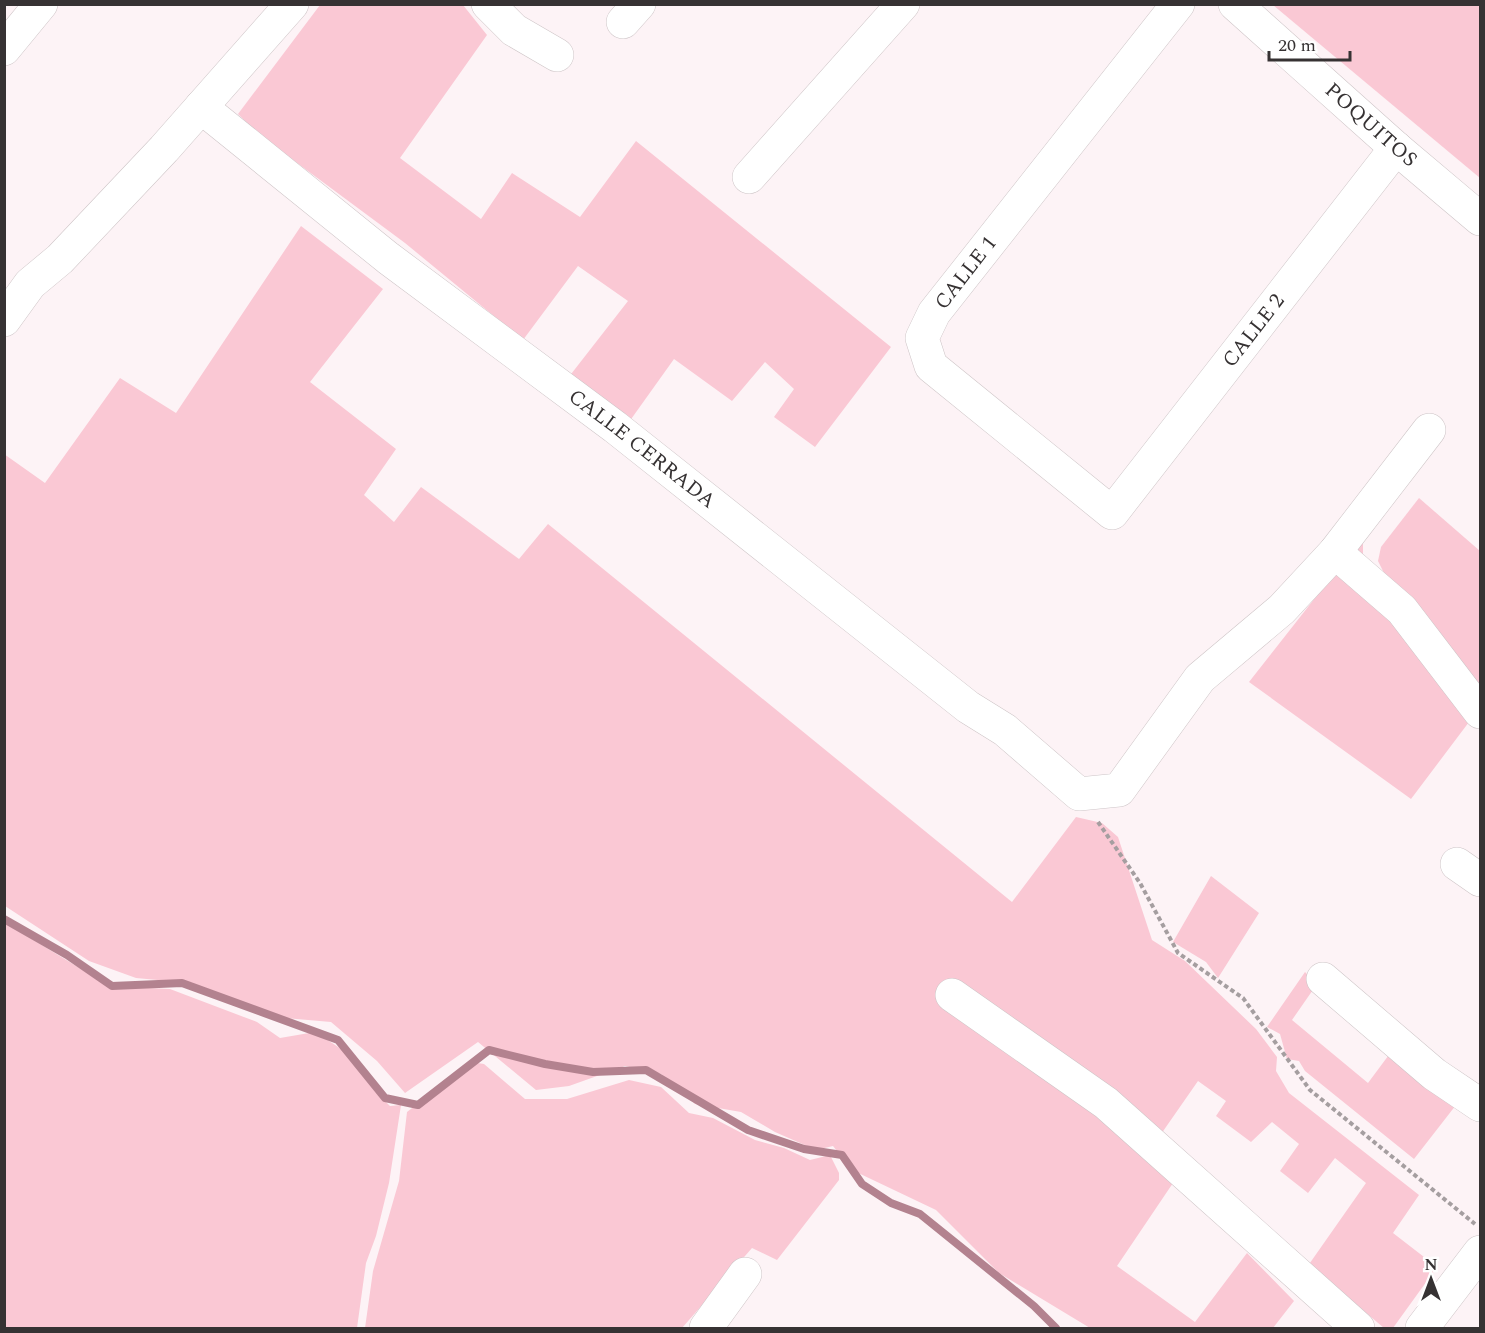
<svg xmlns="http://www.w3.org/2000/svg" width="1485" height="1333" font-family="Spectral,serif">
<style>
.green{fill:#fac8d4}
.lines{fill:none;stroke-linecap:round;stroke-linejoin:round}
.stream{stroke:#b3828f;stroke-width:8}
.minor-casing{stroke:#cec5c7;stroke-width:34}
.path{stroke:#a59ea0;stroke-width:4;stroke-dasharray:4.5 3;stroke-linecap:butt}
.minor{stroke:#fff;stroke-width:33}
.labels{text-anchor:middle;dominant-baseline:central;stroke-width:5;stroke-linejoin:round;paint-order:stroke}
.street-label{font-size:21px;fill:#363233;stroke:#fff}
</style>
<rect width="100%" height="100%" fill="#fdf3f6"/>
<g class="green">
<polygon points="320,5 463,5 487,35 400,158 481,219 512,173 580,217 636,141 891,347 815,447 774,417 794,389 765,362 732,401 674,359 629,422 568,378 628,301 578,266 523,340 405,243 258,134 238,114"/>
<polygon points="1273,5 1480,5 1480,178"/>
<polygon points="301,226 383,289 310,382 396,449 364,495 394,522 421,487 519,559 548,524 1012,902 1076,817 1102,823 1118,837 1152,940 1185,961 1256,1029 1277,1057 1276,1071 1289,1093 1419,1195 1393,1233 1437,1267 1393,1328 1384,1328 1345,1295 1305,1270 1366,1183 1335,1158 1308,1193 1280,1171 1299,1144 1272,1122 1251,1142 1216,1116 1226,1101 1198,1081 1159,1137 1175,1180 1117,1266 1195,1322 1247,1253 1294,1301 1273,1328 1090,1328 999,1273 936,1210 852,1170 833,1146 816,1150 775,1132 741,1112 695,1104 661,1074 625,1066 569,1086 536,1090 478,1042 405,1093 377,1061 331,1022 285,1018 179,982 136,978 89,961 5,906 4,454 45,483 120,378 176,413"/>
<polygon points="1419,498 1480,551 1480,713 1387,579 1378,561 1381,547"/>
<polygon points="1363,537 1363,560 1469,722 1411,799 1249,682"/>
<polygon points="1211,876 1259,913 1218,978 1206,962 1173,942"/>
<path d="M4,922L109,986L170,989L257,1022L280,1038L315,1032C333,1044 355,1056 369,1073C378,1084 378,1095 390,1106L401,1105L389,1183L376,1236L366,1263L357,1328H5Z"/>
<polygon points="1305,972 1317,984 1292,1020 1368,1083 1394,1048 1456,1105 1414,1159 1305,1071 1299,1061 1287,1059 1280,1034 1267,1027"/>
<polygon points="471,1062 484,1064 525,1099 567,1099 629,1080 661,1087 689,1113 713,1118 755,1140 784,1148 810,1160 830,1155 839,1173 839,1180 777,1260 752,1248 682,1328 365,1328 373,1271 399,1181 407,1112"/>
</g>
<g class="lines">
<polyline class="stream" points="4,919 67,955 112,986 182,983 338,1040 385,1098 418,1105 489,1050 545,1064 593,1072 646,1070 748,1130 804,1149 842,1155 862,1184 891,1203 920,1214 1034,1306 1056,1328"/>
<defs>
<g id="minor">
<polyline points="488,4 514,30 557,55"/>
<path id="s1" d="M1178,4L934,313L922,338L931,366L1112,513L1396,148"/>
<path id="s2" d="M1235,4L1396,148L1480,219"/>
<polyline points="623,22 639,4"/>
<polyline points="4,49 41,4"/>
<path id="s3" d="M201,107L388,258L615,427L968,707L1005,730L1079,794L1119,790L1200,678L1282,609L1335,552L1429,430"/>
<polyline points="749,177 903,4"/>
<polyline points="4,320 30,284 60,259 164,149 292,4"/>
<polyline points="1335,552 1402,610 1480,712"/>
<polyline points="1457,864 1480,880"/>
<polyline points="1323,979 1434,1074 1480,1105"/>
<polyline points="952,995 1106,1103 1358,1328"/>
<polyline points="706,1328 745,1274"/>
<polyline points="1422,1328 1480,1252"/>
</g>
</defs>
<use href="#minor" class="minor-casing"/>
<polyline class="path" points="1098,822 1140,883 1178,953 1243,998 1310,1090 1475,1224"/>
<use href="#minor" class="minor"/>
</g>
<g class="labels">
<g class="street-label">
<text stroke="none"><textPath href="#s2" startOffset="182">POQUITOS</textPath></text>
<text transform="translate(966 273) rotate(-52)">CALLE 1</text>
<text stroke="none"><textPath href="#s1" startOffset="915">CALLE 2</textPath></text>
<text stroke="none"><textPath href="#s3" startOffset="558">CALLE CERRADA</textPath></text>
</g>
</g>
<rect width="1485" height="1333" fill="none" stroke="#363233" stroke-width="12"/>
<g transform="translate(1431 1279)" stroke="#ffffff" stroke-width="4.5" paint-order="stroke">
<path d="M0-4.5L10 22L0 15L-10 22Z" fill="#363233"/>
<text y="-9" font-size="16" font-weight="bold" text-anchor="middle" fill="#363233">N</text>
</g>
<path d="M1269 51v9h81v-9" fill="none" stroke="#363233" stroke-width="3"/>
<text x="1278" y="51" font-size="18" fill="#363233" stroke="#ffffff" stroke-width="4.5" paint-order="stroke">20 m</text>
</svg>
